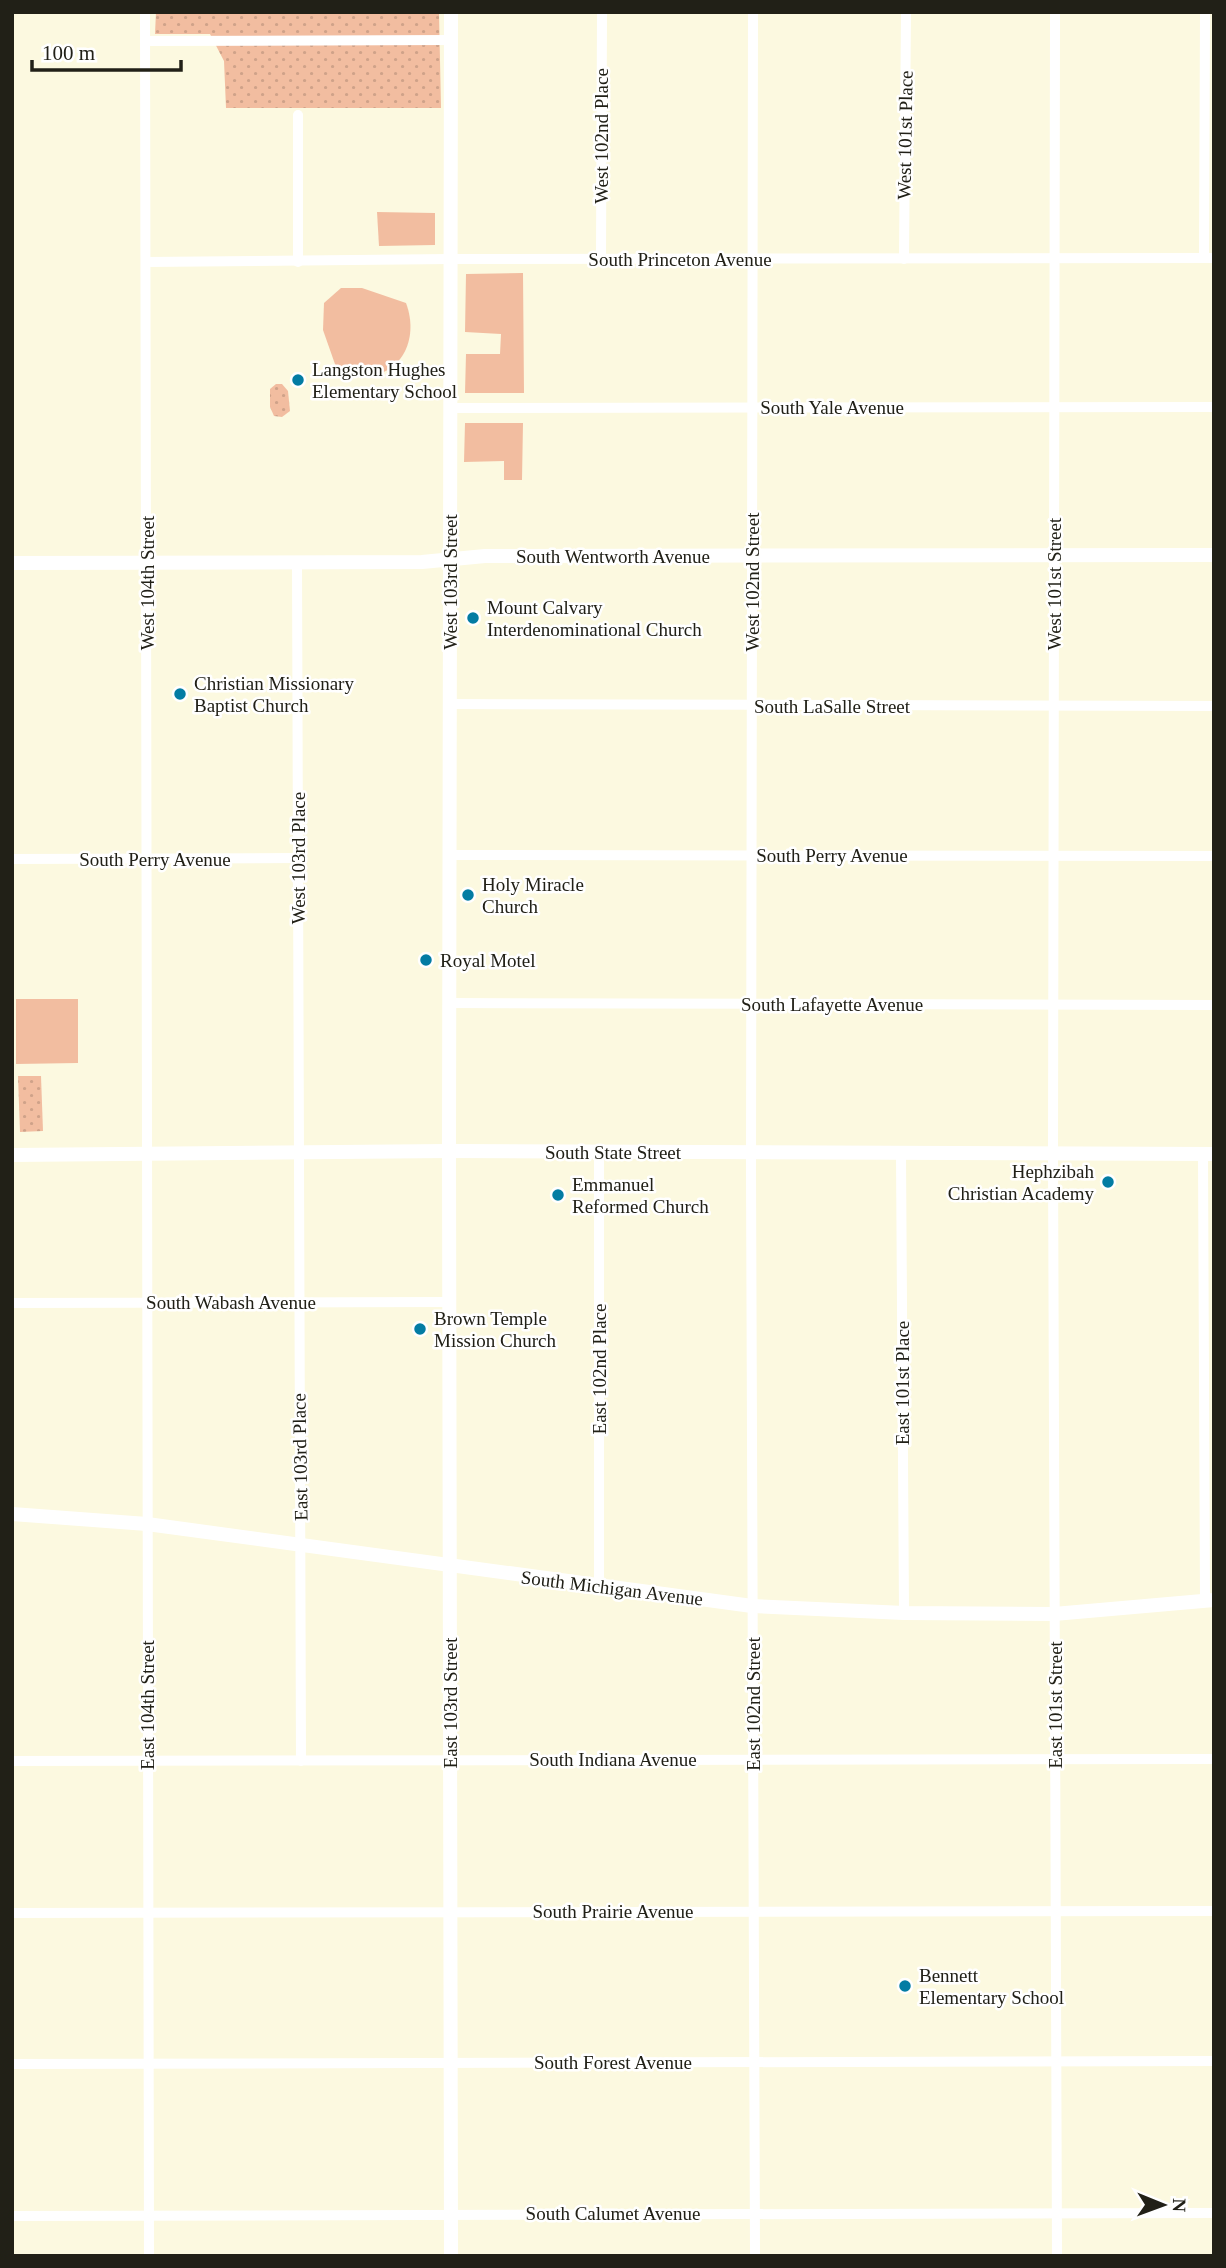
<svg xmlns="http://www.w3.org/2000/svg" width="1226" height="2268" font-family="Georgia,serif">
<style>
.green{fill:#f2bda0}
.park{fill:url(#park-dots)}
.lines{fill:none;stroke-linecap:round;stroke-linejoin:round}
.street{stroke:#fff;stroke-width:10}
.secondary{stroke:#fff;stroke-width:14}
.poi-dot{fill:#037ca3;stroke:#fff;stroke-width:2.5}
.labels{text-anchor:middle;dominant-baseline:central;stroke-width:5;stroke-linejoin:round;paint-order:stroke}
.street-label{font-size:19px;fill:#212017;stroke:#fff}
.poi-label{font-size:19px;fill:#212017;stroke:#fff;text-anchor:start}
</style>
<defs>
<pattern id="park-dots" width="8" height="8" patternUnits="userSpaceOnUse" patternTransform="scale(1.75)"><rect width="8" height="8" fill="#f2bda0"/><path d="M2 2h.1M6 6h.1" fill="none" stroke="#cfa289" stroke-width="1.8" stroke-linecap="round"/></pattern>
</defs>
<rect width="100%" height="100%" fill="#fcf9e0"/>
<g class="green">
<polygon points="377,212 435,213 435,245 379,246"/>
<polygon points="523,273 524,393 465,393 466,354 500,354 501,334 465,332 466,274"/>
<path d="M341,288H362L406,303C424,351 385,395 336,367L323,330L324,303Z"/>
<polygon points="465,423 523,423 522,480 504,480 504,461 464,462"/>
<polygon points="16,999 78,999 78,1063 16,1064"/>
</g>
<g class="park">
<polygon points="156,12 439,12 441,108 226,108 224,61 210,34 155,34"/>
<polygon points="276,384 282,384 288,391 290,411 282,417 274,416 270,407 270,389"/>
<polygon points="18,1076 41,1076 43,1131 20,1132"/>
</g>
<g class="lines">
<g class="street">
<polyline points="145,12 149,2256"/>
<polyline points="753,12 751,1168 755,2256"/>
<polyline points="1055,12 1053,1155 1057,2256"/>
<polyline points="145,41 451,40"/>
<polyline points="298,115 298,262"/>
<polyline points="1204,258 1205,12"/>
<polyline points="601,259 602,12"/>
<polyline points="904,259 906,12"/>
<polyline points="146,262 451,259 1214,258"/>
<polyline points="450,408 1214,407"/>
<polyline points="297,562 301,1761"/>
<polyline points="450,704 1214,706"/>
<polyline points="450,855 1214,856"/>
<polyline points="12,859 298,858"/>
<polyline points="449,1003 1214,1005"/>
<polyline points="599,1152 599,1587"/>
<polyline points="901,1154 904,1613"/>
<polyline points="1203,1154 1205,1601"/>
<polyline points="12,1303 449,1302"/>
<polyline points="12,1761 1214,1759"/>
<polyline points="12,1913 1214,1911"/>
<polyline points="12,2064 1214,2061"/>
<polyline points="12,2216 1214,2213"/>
</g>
<g class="secondary">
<polyline points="451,12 449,1151 451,2256"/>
<polyline points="12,563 422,562 485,556 1214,555"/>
<polyline points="12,1155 449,1151 1214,1154"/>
<polyline points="12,1514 147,1524 752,1606 904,1613 1054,1614 1214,1600"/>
</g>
</g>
<g class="poi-dot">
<circle cx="298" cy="380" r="7"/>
<circle cx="473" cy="618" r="7"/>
<circle cx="180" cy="694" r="7"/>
<circle cx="468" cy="895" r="7"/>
<circle cx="426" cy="960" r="7"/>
<circle cx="1108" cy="1182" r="7"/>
<circle cx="558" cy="1195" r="7"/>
<circle cx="420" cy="1329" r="7"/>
<circle cx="905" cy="1986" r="7"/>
</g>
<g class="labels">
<g class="street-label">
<text transform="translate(905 135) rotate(-89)">West 101st Place</text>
<text transform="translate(601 136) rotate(-90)">West 102nd Place</text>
<text x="680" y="259">South Princeton Avenue</text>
<text x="832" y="407">South Yale Avenue</text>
<text x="613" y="556">South Wentworth Avenue</text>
<text transform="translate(450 582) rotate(-90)">West 103rd Street</text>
<text transform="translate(752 582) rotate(-90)">West 102nd Street</text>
<text transform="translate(147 583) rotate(-90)">West 104th Street</text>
<text transform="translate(1054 584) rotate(-90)">West 101st Street</text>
<text x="832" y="706">South LaSalle Street</text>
<text x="832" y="855">South Perry Avenue</text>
<text transform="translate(298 858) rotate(-90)">West 103rd Place</text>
<text x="155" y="859">South Perry Avenue</text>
<text x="832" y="1004">South Lafayette Avenue</text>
<text x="613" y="1152">South State Street</text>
<text x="231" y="1302">South Wabash Avenue</text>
<text transform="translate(599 1369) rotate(-90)">East 102nd Place</text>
<text transform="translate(902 1383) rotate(-90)">East 101st Place</text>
<text transform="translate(300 1457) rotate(-91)">East 103rd Place</text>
<text transform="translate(612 1588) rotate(7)">South Michigan Avenue</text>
<text transform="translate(450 1703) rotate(-90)">East 103rd Street</text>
<text transform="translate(753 1704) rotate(-90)">East 102nd Street</text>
<text transform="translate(147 1705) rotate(-90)">East 104th Street</text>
<text transform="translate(1055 1705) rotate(-90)">East 101st Street</text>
<text x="613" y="1759">South Indiana Avenue</text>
<text x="613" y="1911">South Prairie Avenue</text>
<text x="613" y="2062">South Forest Avenue</text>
<text x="613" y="2213">South Calumet Avenue</text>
</g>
<g class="poi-label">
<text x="312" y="369">Langston Hughes<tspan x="312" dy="22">Elementary School</tspan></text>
<text x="487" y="607">Mount Calvary<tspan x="487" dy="22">Interdenominational Church</tspan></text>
<text x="194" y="683">Christian Missionary<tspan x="194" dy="22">Baptist Church</tspan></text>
<text x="482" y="884">Holy Miracle<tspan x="482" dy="22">Church</tspan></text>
<text x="440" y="960">Royal Motel</text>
<text x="1094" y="1171" text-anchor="end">Hephzibah<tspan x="1094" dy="22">Christian Academy</tspan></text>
<text x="572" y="1184">Emmanuel<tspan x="572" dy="22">Reformed Church</tspan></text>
<text x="434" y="1318">Brown Temple<tspan x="434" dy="22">Mission Church</tspan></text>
<text x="919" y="1975">Bennett<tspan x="919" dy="22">Elementary School</tspan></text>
</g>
</g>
<rect width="1226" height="2268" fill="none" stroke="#212017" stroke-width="28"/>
<g transform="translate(1163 2205) rotate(91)" stroke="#ffffff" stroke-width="5" paint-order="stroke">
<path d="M0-5L12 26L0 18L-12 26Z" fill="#212017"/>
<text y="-10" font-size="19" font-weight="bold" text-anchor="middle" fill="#212017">N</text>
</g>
<path d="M32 60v10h149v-10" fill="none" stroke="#212017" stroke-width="3.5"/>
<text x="42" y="60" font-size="21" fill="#212017" stroke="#ffffff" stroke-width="5" paint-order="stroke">100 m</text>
</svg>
